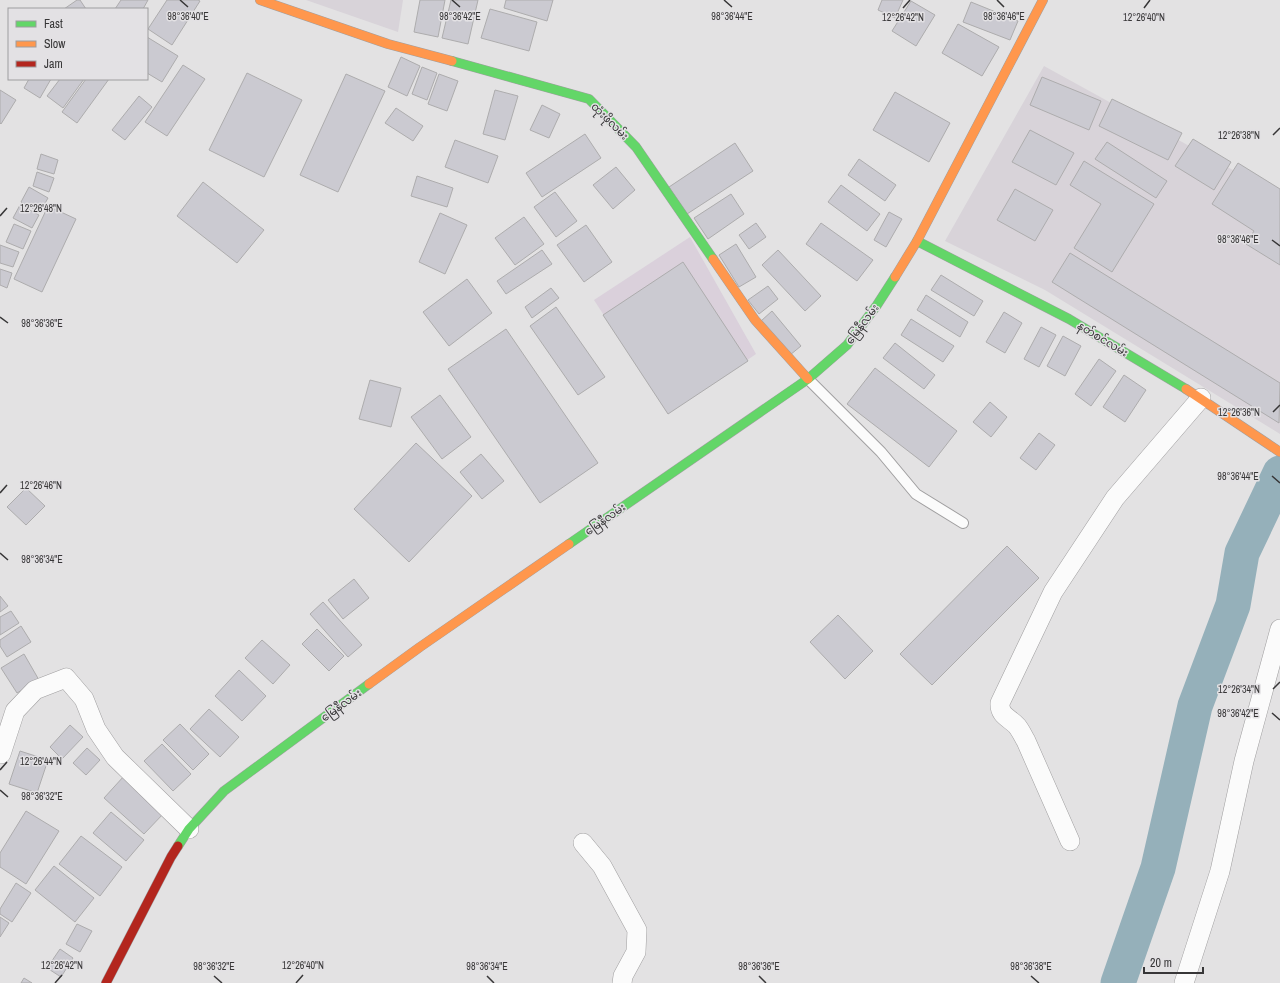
<svg xmlns="http://www.w3.org/2000/svg" width="1280" height="983" font-family="'Archivo Narrow','Noto Sans Myanmar',sans-serif">
<style>
.built{fill:#d8d3d9}
.green{fill:#dad0db}
.lines{fill:none;stroke-linecap:round;stroke-linejoin:round}
.river{stroke:#95b0ba;stroke-width:35}
.building{fill:#cbcad1;stroke:#adacad}
.lane-casing{stroke:#a09fa0;stroke-width:12}
.street-casing{stroke:#a09fa0;stroke-width:20}
.fast-casing{stroke:#a09fa0;stroke-width:10}
.slow-casing{stroke:#a09fa0;stroke-width:10}
.jam-casing{stroke:#a09fa0;stroke-width:10}
.lane{stroke:#fbfbfb;stroke-width:10}
.street{stroke:#fbfbfb;stroke-width:19}
.fast{stroke:#63d668;stroke-width:9}
.slow{stroke:#ff974d;stroke-width:9}
.jam{stroke:#b3261e;stroke-width:9}
.ticks{fill:none;stroke:#373637;stroke-width:1.5}
.labels{text-anchor:middle;dominant-baseline:central;stroke-width:3;stroke-linejoin:round;paint-order:stroke}
.street-label{font-size:11px;fill:#373637;stroke:#e3e1e4}
.ticks-label{font-size:10px;text-anchor:middle;fill:#373637;stroke:#e3e1e4;stroke-width:3;stroke-linejoin:round;paint-order:stroke}
</style>
<rect width="100%" height="100%" fill="#e3e2e3"/>
<g class="built">
<polygon points="306,0 403,0 398,32"/>
<polygon points="1044,66 1280,196 1280,434 1045,290 945,241"/>
</g>
<polygon class="green" points="690,237 756,354 668,414 594,300"/>
<g class="lines">
<polyline class="river" points="1118,983 1158,868 1195,706 1233,605 1242,553 1280,473"/>
</g>
<g class="building">
<polygon points="77,0 80,0 86,9 64,9"/>
<polygon points="121,0 148,0 143,9 115,9"/>
<polygon points="167,0 198,0 200,1 172,45 148,29"/>
<polygon points="420,0 445,0 438,37 414,32"/>
<polygon points="451,0 478,0 468,44 442,38"/>
<polygon points="506,0 553,0 547,21 504,8"/>
<polygon points="882,0 903,0 895,18 878,10"/>
<polygon points="911,1 935,15 916,46 892,31"/>
<polygon points="971,2 1018,21 1010,40 963,22"/>
<polygon points="490,9 537,22 529,51 481,38"/>
<polygon points="958,24 999,47 982,76 942,53"/>
<polygon points="147,37 178,56 162,82 147,73"/>
<polygon points="401,57 420,66 407,96 388,87"/>
<polygon points="183,65 205,79 167,136 145,122"/>
<polygon points="422,67 437,73 427,100 412,94"/>
<polygon points="247,73 302,100 264,177 209,150"/>
<polygon points="346,74 385,91 338,192 300,175"/>
<polygon points="439,74 458,81 447,111 428,104"/>
<polygon points="1042,77 1101,101 1089,130 1030,105"/>
<polygon points="29,79 51,79 40,98 24,88"/>
<polygon points="60,79 84,79 63,108 47,96"/>
<polygon points="86,79 109,79 77,123 62,112"/>
<polygon points="0,90 16,100 1,124 0,123"/>
<polygon points="495,90 518,96 505,140 483,134"/>
<polygon points="895,92 950,123 929,162 873,130"/>
<polygon points="139,96 152,107 125,140 112,130"/>
<polygon points="1112,99 1182,133 1168,160 1099,126"/>
<polygon points="542,105 560,114 549,138 530,130"/>
<polygon points="396,108 423,126 413,141 385,123"/>
<polygon points="1030,130 1074,153 1056,185 1012,162"/>
<polygon points="585,134 601,158 542,197 526,173"/>
<polygon points="1193,139 1231,162 1214,190 1175,166"/>
<polygon points="455,140 498,156 488,183 445,167"/>
<polygon points="1107,142 1167,181 1156,198 1095,159"/>
<polygon points="735,143 753,171 687,214 669,187"/>
<polygon points="41,154 58,160 54,174 37,169"/>
<polygon points="859,159 896,185 885,201 848,175"/>
<polygon points="1084,161 1154,204 1112,272 1074,248 1101,204 1070,185"/>
<polygon points="1238,163 1280,189 1280,265 1246,244 1254,231 1212,204"/>
<polygon points="616,167 635,190 613,209 593,185"/>
<polygon points="37,172 54,178 49,192 33,186"/>
<polygon points="417,176 453,188 447,207 411,196"/>
<polygon points="203,182 264,230 237,263 177,216"/>
<polygon points="841,185 880,214 867,231 828,202"/>
<polygon points="29,187 48,198 40,212 21,202"/>
<polygon points="1015,189 1053,210 1035,241 997,220"/>
<polygon points="555,192 577,221 556,237 534,207"/>
<polygon points="731,194 744,214 708,239 694,218"/>
<polygon points="20,205 39,215 32,228 13,218"/>
<polygon points="48,206 76,219 42,292 14,279"/>
<polygon points="889,212 902,219 886,247 874,240"/>
<polygon points="440,213 467,225 445,274 419,262"/>
<polygon points="524,217 544,244 515,265 495,238"/>
<polygon points="756,223 766,237 749,249 739,235"/>
<polygon points="821,223 873,260 857,281 806,244"/>
<polygon points="14,224 31,231 23,249 6,242"/>
<polygon points="586,225 612,262 584,282 557,245"/>
<polygon points="736,244 756,277 739,287 719,255"/>
<polygon points="0,245 19,252 13,267 0,263"/>
<polygon points="542,250 552,264 506,294 497,281"/>
<polygon points="778,250 821,296 805,311 762,265"/>
<polygon points="1070,253 1280,383 1279,423 1052,282"/>
<polygon points="683,262 748,361 668,414 603,315"/>
<polygon points="0,269 12,273 7,288 0,285"/>
<polygon points="941,275 983,301 974,316 931,290"/>
<polygon points="467,279 492,313 449,346 423,312"/>
<polygon points="768,286 778,299 759,314 748,300"/>
<polygon points="551,288 559,298 532,318 525,307"/>
<polygon points="926,295 968,322 960,337 917,310"/>
<polygon points="556,307 605,377 578,395 530,326"/>
<polygon points="772,311 801,346 790,355 761,321"/>
<polygon points="1004,312 1022,323 1005,353 986,342"/>
<polygon points="911,319 954,346 943,362 901,335"/>
<polygon points="1041,327 1056,335 1039,367 1024,359"/>
<polygon points="506,329 598,463 540,503 448,369"/>
<polygon points="1063,336 1081,346 1065,376 1047,366"/>
<polygon points="895,343 935,375 924,389 883,358"/>
<polygon points="1099,359 1116,371 1091,406 1075,394"/>
<polygon points="875,368 957,431 929,467 847,404"/>
<polygon points="1124,375 1146,390 1125,422 1103,407"/>
<polygon points="370,380 401,388 391,427 359,419"/>
<polygon points="440,395 471,437 442,459 411,417"/>
<polygon points="990,402 1007,417 991,437 973,422"/>
<polygon points="1039,433 1055,445 1036,470 1020,458"/>
<polygon points="416,443 472,496 409,562 354,509"/>
<polygon points="481,454 504,481 482,499 460,472"/>
<polygon points="26,488 45,506 26,525 7,507"/>
<polygon points="1007,546 1039,578 932,685 900,654"/>
<polygon points="354,579 369,598 343,619 328,600"/>
<polygon points="0,596 8,606 0,612"/>
<polygon points="323,602 362,645 348,657 310,614"/>
<polygon points="11,611 19,623 0,635 0,617"/>
<polygon points="838,615 873,651 845,679 810,642"/>
<polygon points="21,626 31,642 7,657 0,646 0,640"/>
<polygon points="317,629 344,656 329,671 302,644"/>
<polygon points="262,640 290,665 273,684 245,658"/>
<polygon points="24,654 39,680 17,693 1,668"/>
<polygon points="239,670 266,696 242,721 215,696"/>
<polygon points="209,709 239,737 220,757 190,729"/>
<polygon points="180,724 209,754 193,770 163,740"/>
<polygon points="70,725 83,737 62,759 50,747"/>
<polygon points="162,744 191,774 173,791 144,761"/>
<polygon points="87,748 100,760 86,775 73,763"/>
<polygon points="20,751 48,760 37,793 9,784"/>
<polygon points="124,776 164,813 144,834 104,798"/>
<polygon points="26,811 59,831 26,884 0,867 0,853"/>
<polygon points="111,812 144,840 126,861 93,833"/>
<polygon points="81,836 122,867 100,896 59,864"/>
<polygon points="54,866 94,898 75,922 35,890"/>
<polygon points="16,883 31,893 12,922 0,914 0,909"/>
<polygon points="0,917 9,923 0,937"/>
<polygon points="77,924 92,931 80,952 66,944"/>
<polygon points="60,949 73,958 61,977 47,968"/>
<polygon points="24,978 32,983 21,983"/>
</g>
<g class="lines">
<defs>
<polyline id="lane" points="808,379 881,452 916,494 963,523"/>
<g id="street">
<polyline points="1,754 15,711 35,690 66,678 84,699 96,729 115,757 189,829"/>
<path d="M1070,841L1026,741C1023,736 1021,731 1017,726C1010,718 999,716 1000,703L1053,592L1115,498L1201,398"/>
<polyline points="583,843 602,866 637,930 636,952 623,976 622,983"/>
<polyline points="1184,983 1220,871 1244,761 1280,629"/>
</g>
<g id="fast">
<polyline points="452,61 589,99 636,147 713,259"/>
<polyline points="917,241 1069,319 1186,389"/>
<polyline points="569,544 808,379 847,345 877,305 895,277"/>
<polyline points="178,846 189,829 224,791 369,684"/>
</g>
<g id="slow">
<polyline points="260,0 388,44 452,61"/>
<polyline points="713,259 755,320 808,379"/>
<polyline points="895,277 917,241 1043,0"/>
<polyline points="1186,389 1280,452"/>
<polyline points="369,684 420,647 569,544"/>
</g>
<polyline id="jam" points="106,983 171,857 178,846"/>
</defs>
<use href="#lane" class="lane-casing"/>
<use href="#street" class="street-casing"/>
<use href="#fast" class="fast-casing"/>
<use href="#slow" class="slow-casing"/>
<use href="#jam" class="jam-casing"/>
<use href="#lane" class="lane"/>
<use href="#street" class="street"/>
<use href="#fast" class="fast"/>
<use href="#slow" class="slow"/>
<use href="#jam" class="jam"/>
</g>
<path class="ticks" d="M180,0L188,7M452,0L460,7M724,0L732,7M997,0L1004,7M903,8L910,0M1144,8L1150,0M1273,135L1280,128M0,216L7,208M1272,240L1280,246M0,317L8,323M1273,412L1280,405M1272,476L1280,483M0,493L7,485M0,553L8,560M1273,689L1280,682M1272,713L1280,720M0,770L7,762M0,790L8,797M214,976L222,983M487,976L494,983M759,976L766,983M1031,976L1039,983M55,983L62,975M296,983L303,975"/>
<g class="labels">
<g class="street-label">
<text transform="translate(610 121) rotate(45)">ထုံးဖိုလမ်း</text>
<text transform="translate(862 324) rotate(-53)">မြေနီလမ်း</text>
<text transform="translate(1103 339) rotate(31)">နတ်စင်လမ်း</text>
<text transform="translate(605 519) rotate(-35)">မြေနီလမ်း</text>
<text transform="translate(341 705) rotate(-36)">မြေနီလမ်း</text>
</g>
</g>
<g class="ticks-label">
<text x="188" y="20">98°36'40"E</text>
<text x="732" y="20">98°36'44"E</text>
<text x="460" y="20">98°36'42"E</text>
<text x="1004" y="20">98°36'46"E</text>
<text x="903" y="21">12°26'42"N</text>
<text x="1144" y="21">12°26'40"N</text>
<text x="1239" y="139">12°26'38"N</text>
<text x="41" y="212">12°26'48"N</text>
<text x="1238" y="243">98°36'46"E</text>
<text x="42" y="327">98°36'36"E</text>
<text x="1239" y="416">12°26'36"N</text>
<text x="1238" y="480">98°36'44"E</text>
<text x="41" y="489">12°26'46"N</text>
<text x="42" y="563">98°36'34"E</text>
<text x="1239" y="693">12°26'34"N</text>
<text x="1238" y="717">98°36'42"E</text>
<text x="41" y="765">12°26'44"N</text>
<text x="42" y="800">98°36'32"E</text>
<text x="62" y="969">12°26'42"N</text>
<text x="303" y="969">12°26'40"N</text>
<text x="214" y="970">98°36'32"E</text>
<text x="487" y="970">98°36'34"E</text>
<text x="759" y="970">98°36'36"E</text>
<text x="1031" y="970">98°36'38"E</text>
</g>
<rect x="8" y="8" width="140" height="72" fill="#e3e1e4" stroke="#9e9d9f"/>
<rect x="16" y="21" width="20" height="6" fill="#63d668" stroke="#9e9d9f"/>
<text x="44" y="28" font-size="12" fill="#373637">Fast</text>
<rect x="16" y="41" width="20" height="6" fill="#ff974d" stroke="#9e9d9f"/>
<text x="44" y="48" font-size="12" fill="#373637">Slow</text>
<rect x="16" y="61" width="20" height="6" fill="#b3261e" stroke="#9e9d9f"/>
<text x="44" y="68" font-size="12" fill="#373637">Jam</text>
<path d="M1144 967v6h59v-6" fill="none" stroke="#373637" stroke-width="2"/>
<text x="1150" y="967" font-size="12" fill="#373637" stroke="#e3e1e4" stroke-width="3" paint-order="stroke">20 m</text>
</svg>
